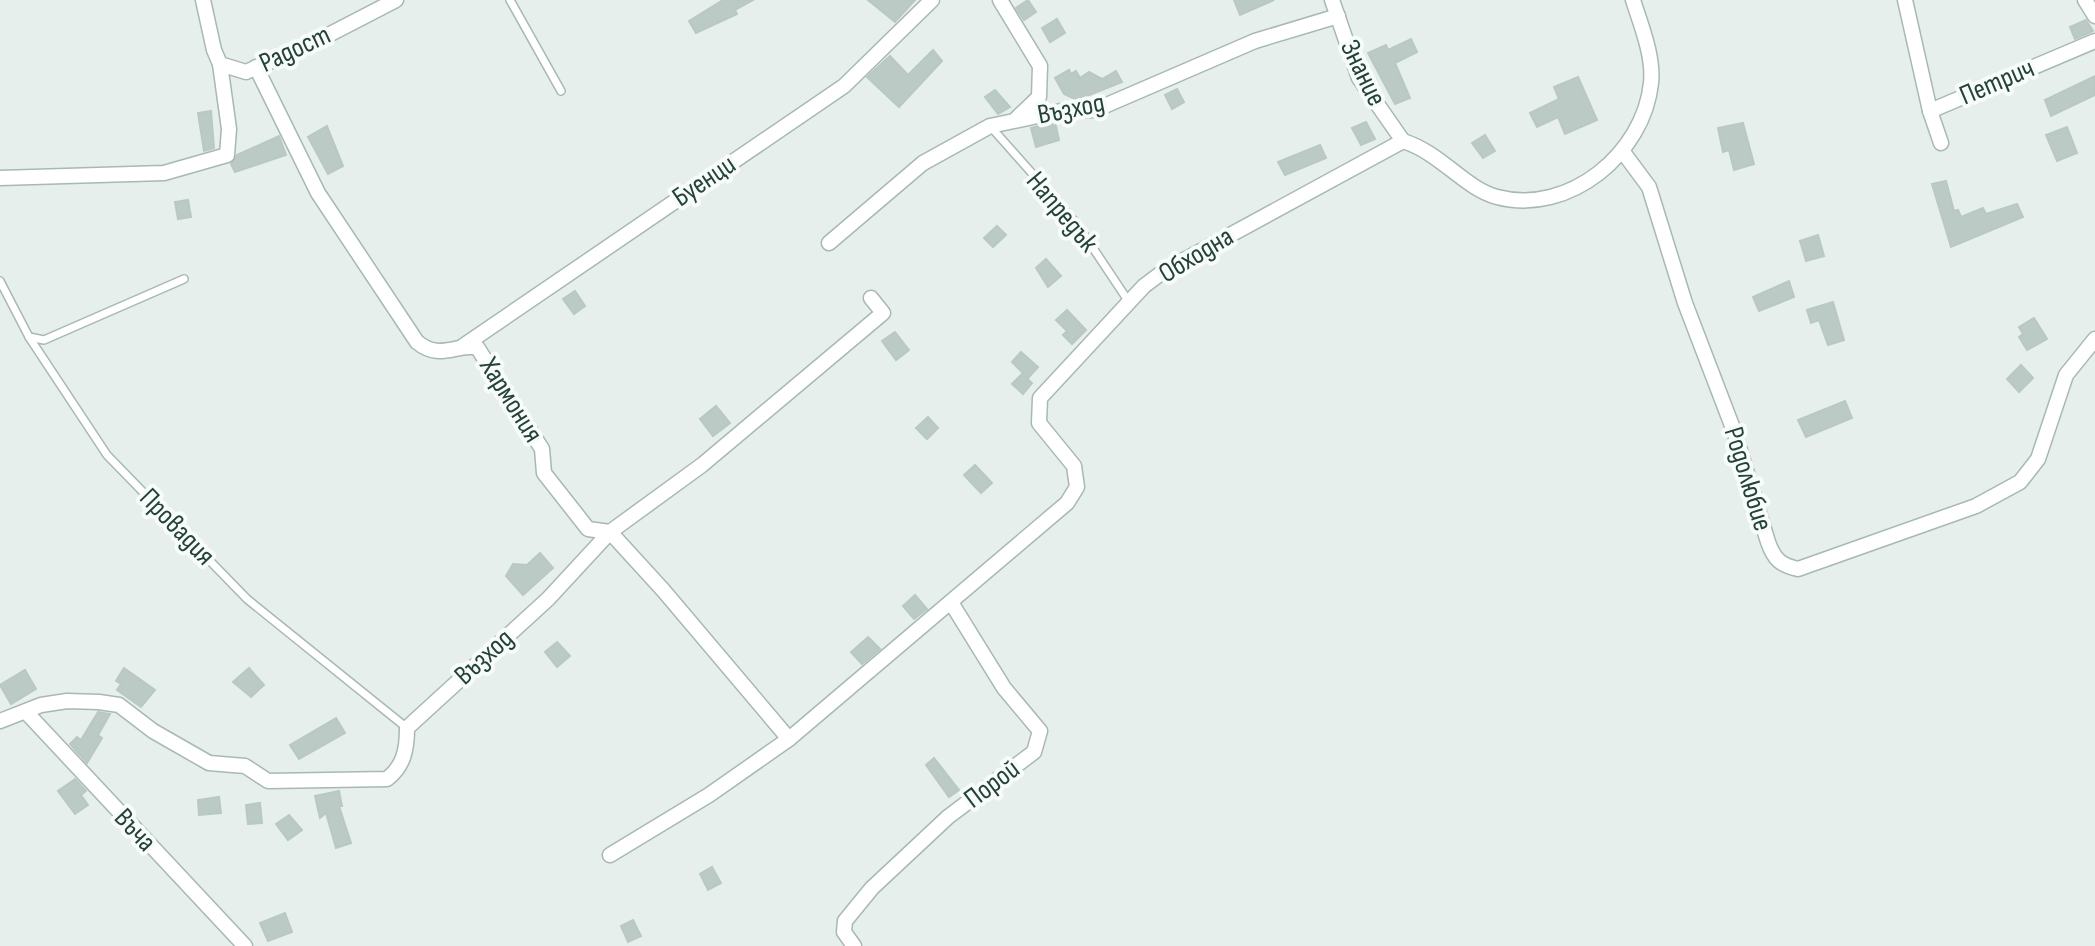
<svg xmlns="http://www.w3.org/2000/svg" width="2095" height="946" font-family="'Sofia Sans Condensed',sans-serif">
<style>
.building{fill:#bbcac4;stroke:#b8c9c2;stroke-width:2}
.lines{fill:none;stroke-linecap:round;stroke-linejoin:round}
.service-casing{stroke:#a8b8b2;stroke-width:10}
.minor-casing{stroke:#a8b8b2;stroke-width:17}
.service{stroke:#fff;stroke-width:7}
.minor{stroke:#fff;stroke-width:14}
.labels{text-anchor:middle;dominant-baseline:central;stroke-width:8;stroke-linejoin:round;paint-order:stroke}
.street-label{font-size:28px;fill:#24423a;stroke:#f7fbf9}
</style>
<rect width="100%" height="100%" fill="#e6efeb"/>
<g class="building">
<polygon points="723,0 753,0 735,10 737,14 696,33 689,21"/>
<polygon points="868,0 915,0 895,22"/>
<polygon points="1028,0 1036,12 1024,20 1016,8"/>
<polygon points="1234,0 1274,0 1240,15"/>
<polygon points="1057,19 1065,33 1050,42 1042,28"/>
<polygon points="2086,20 2093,31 2075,39 2070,27"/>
<polygon points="1411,39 1417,52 1395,63 1410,98 1395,104 1368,53 1386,45 1388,50"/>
<polygon points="933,50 942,61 899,107 867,77 890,56 908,75"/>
<polygon points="1069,70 1071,74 1076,71 1080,78 1089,72 1102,79 1116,71 1122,82 1077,100 1064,94 1055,78"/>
<polygon points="2095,76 2095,95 2051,116 2045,100"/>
<polygon points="1578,77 1597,120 1565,134 1558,117 1537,127 1530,113 1559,99 1554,87"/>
<polygon points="1177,89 1184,102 1172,109 1165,95"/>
<polygon points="995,90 1010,107 998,114 985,97"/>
<polygon points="211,111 214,148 204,151 198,113"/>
<polygon points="1055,122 1059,140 1036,147 1031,128"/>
<polygon points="1366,122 1375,139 1361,145 1352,128"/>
<polygon points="1743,123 1754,164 1734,170 1729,150 1723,152 1718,128"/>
<polygon points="327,126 343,166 328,174 308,137"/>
<polygon points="2067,127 2077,153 2057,161 2046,135"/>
<polygon points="1485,135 1495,151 1483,158 1472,143"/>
<polygon points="279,136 286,155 235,172 231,164 237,155"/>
<polygon points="1320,145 1326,158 1285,175 1278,162"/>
<polygon points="1946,181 1954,211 1958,210 1961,217 1983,208 1986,214 2017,204 2023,217 1951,247 1932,184"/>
<polygon points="188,200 191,217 178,219 175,202"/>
<polygon points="997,226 1006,235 993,247 984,238"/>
<polygon points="1818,235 1824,256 1806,261 1800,241"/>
<polygon points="1046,259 1061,276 1048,287 1036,268"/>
<polygon points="1789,281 1794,297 1759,311 1753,297"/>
<polygon points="575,291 585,306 574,314 563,299"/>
<polygon points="1833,302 1844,340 1828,345 1819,320 1811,323 1807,310"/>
<polygon points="1067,310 1086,330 1072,344 1063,335 1067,331 1056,320"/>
<polygon points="2034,318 2047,339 2027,350 2019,337 2023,334 2019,327"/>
<polygon points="895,332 909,350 896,360 882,341"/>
<polygon points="1021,352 1038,367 1028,378 1012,362"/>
<polygon points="2021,365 2033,378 2019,392 2007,379"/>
<polygon points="1022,374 1032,383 1023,394 1012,384"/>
<polygon points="1845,401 1852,418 1806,437 1798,420"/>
<polygon points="716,406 730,423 713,436 700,419"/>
<polygon points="928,417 938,428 927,439 916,428"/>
<polygon points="975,465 992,483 981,493 964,475"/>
<polygon points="540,553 553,568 523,595 506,576 513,564 527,565"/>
<polygon points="915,595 927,609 914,619 903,606"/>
<polygon points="868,637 880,649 862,664 851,652"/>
<polygon points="557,642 570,656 557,667 545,652"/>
<polygon points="124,668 155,690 141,707 117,690 121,684 116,681"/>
<polygon points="249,668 264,685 251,697 233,682"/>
<polygon points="25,670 36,689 11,704 0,685"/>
<polygon points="98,712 110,714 98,735 102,738 87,763 70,744 77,737 81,740"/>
<polygon points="336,718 345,733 299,759 290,745"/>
<polygon points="934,758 959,790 949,797 926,765"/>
<polygon points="75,779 86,791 81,795 88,805 75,814 58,791"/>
<polygon points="339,791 342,806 339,806 351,843 336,848 326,813 320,818 315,796"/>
<polygon points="219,797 221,813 199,815 198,800"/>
<polygon points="260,803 262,823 248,824 246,805"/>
<polygon points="289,815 302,830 288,840 276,824"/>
<polygon points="712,867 721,883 708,890 700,874"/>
<polygon points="285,913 292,932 268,941 260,923"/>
<polygon points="633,920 641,936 628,942 621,926"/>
</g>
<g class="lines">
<defs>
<g id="service">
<polyline points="510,0 561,91"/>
<polyline points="990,126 1077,224 1129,302"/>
<polyline points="0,281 29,337 107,455 247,599 407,728"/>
<polyline points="29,337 44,340 184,279"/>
</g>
<g id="minor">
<polyline points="203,0 214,50 220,64 246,72 311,44 396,0"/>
<polyline points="1000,0 1040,66 1039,97 1017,118"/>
<polyline points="1332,0 1359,78 1403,141"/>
<polyline points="1905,0 1930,111"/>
<polyline points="2085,0 2095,16"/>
<path d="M256,67L318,193L417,342C439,360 453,345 477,347L542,449L544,473L588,529L610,532L663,590L789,739"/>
<polyline points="1941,143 1930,111 2095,41"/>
<path d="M1623,152L1649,187L1685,303L1734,431L1768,542C1774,559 1780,565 1798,569L1976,506L2020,482L2038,459L2066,375L2095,339"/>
<polyline points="0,178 164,173 227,155 229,129 220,64"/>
<polyline points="829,243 923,163 990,126 1061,111 1095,110 1255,41 1338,16"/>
<polyline points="463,346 844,86 932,0"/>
<polyline points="26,712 245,946"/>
<path d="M0,721L41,705L67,701L99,702L119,705L153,731L209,763L245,766L268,781L387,779C404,766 407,749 407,728L548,599L610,532L702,465L883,313L871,298"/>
<path d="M610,855L709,795L789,739L1067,503L1077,487L1074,466L1039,423L1040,398L1144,286L1164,271L1403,141C1441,153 1464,188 1497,197C1569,216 1644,153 1651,83C1654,57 1641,25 1633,0"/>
<polyline points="854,946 844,932 845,921 872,888 948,817 1034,752 1040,731 1004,688 952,604"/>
</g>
</defs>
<use href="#service" class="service-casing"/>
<use href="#minor" class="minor-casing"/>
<use href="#service" class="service"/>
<use href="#minor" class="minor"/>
</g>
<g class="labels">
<g class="street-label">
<text transform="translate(295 49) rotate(-25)">Радост</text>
<text transform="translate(1363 73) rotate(64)">Знание</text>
<text transform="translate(1997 82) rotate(-23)">Петрич</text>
<text transform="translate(1071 109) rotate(-11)">Възход</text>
<text transform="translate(704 181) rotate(-34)">Буенци</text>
<text transform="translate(1062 212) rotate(50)">Напредък</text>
<text transform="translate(1196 255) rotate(-31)">Обходна</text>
<text transform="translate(511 400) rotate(58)">Хармония</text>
<text transform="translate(1748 479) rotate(73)">Родолюбие</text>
<text transform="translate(177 527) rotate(46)">Провадия</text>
<text transform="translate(484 657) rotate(-42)">Възход</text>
<text transform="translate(992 784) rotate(-37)">Порой</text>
<text transform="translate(135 830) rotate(47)">Въча</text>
</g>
</g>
</svg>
